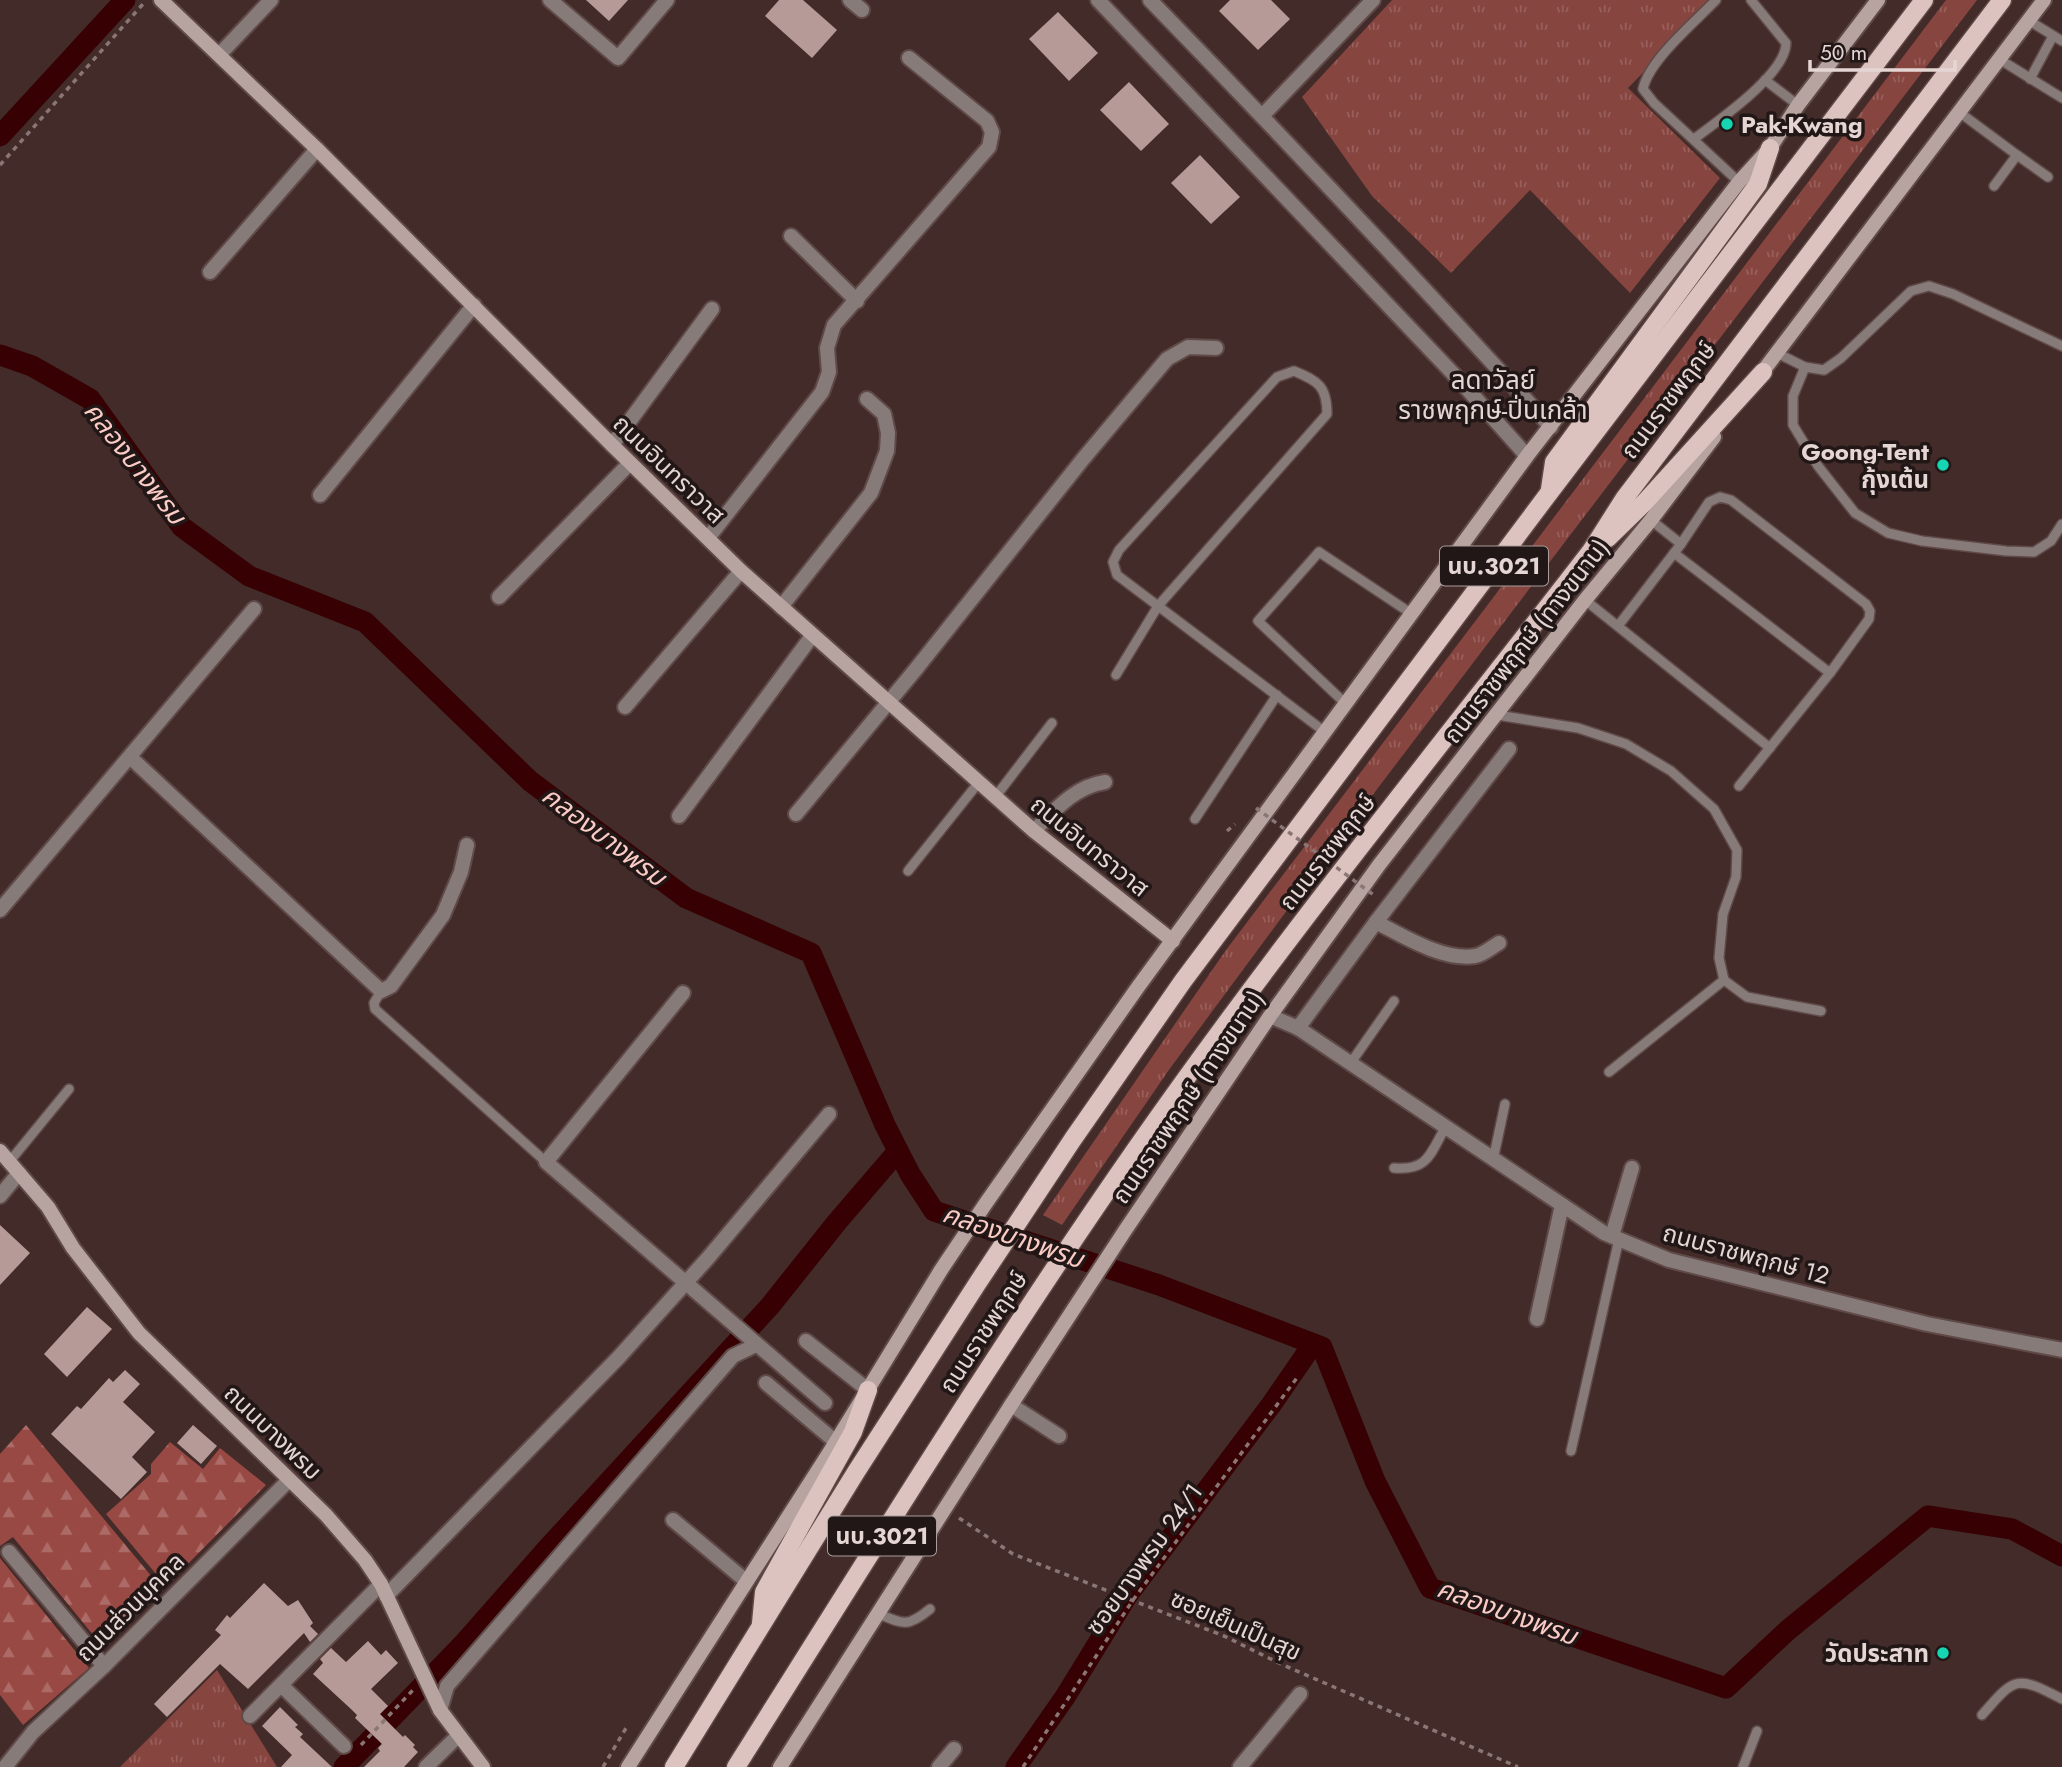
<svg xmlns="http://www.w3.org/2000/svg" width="2062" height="1767" font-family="Jost,'Noto Sans Thai',sans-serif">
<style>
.grass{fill:url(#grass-tufts)}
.forest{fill:url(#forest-firs)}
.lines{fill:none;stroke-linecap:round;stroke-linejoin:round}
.canal{stroke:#370003;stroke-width:21}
.building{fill:#b69a97}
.lane-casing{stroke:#5f4a48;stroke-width:12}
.street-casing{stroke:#5f4a48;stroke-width:18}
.secondary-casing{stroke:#5f4a48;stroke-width:18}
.primary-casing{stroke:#5f4a48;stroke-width:21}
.path{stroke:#8a7775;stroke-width:3.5;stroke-dasharray:5 5;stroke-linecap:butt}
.lane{stroke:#877b79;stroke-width:9}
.street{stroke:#877b79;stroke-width:14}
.secondary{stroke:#b7a4a1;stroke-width:14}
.primary{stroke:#dcc3c0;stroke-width:18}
.path-bridge{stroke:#8a7775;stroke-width:3.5;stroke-dasharray:5 5;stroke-linecap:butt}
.poi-dot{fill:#15d5b3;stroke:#211716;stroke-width:2.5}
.labels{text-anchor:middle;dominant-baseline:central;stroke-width:7;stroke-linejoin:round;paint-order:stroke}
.shield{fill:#211716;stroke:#aa9d9b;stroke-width:2}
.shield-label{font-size:23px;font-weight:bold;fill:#e5d6d4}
.poi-label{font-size:24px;font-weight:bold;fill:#e5d6d4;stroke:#211716;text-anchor:end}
.street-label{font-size:24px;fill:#e5d6d4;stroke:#211716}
.neighbourhood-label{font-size:26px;fill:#e5d6d4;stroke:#211716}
.water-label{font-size:26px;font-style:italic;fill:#fbcbc6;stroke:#211716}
</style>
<defs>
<pattern id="grass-tufts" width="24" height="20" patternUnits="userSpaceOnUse" patternTransform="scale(1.75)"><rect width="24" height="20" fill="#874540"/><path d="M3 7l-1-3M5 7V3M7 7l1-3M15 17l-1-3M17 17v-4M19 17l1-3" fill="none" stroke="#985f5b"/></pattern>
<pattern id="forest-firs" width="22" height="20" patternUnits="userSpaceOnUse" patternTransform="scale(1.75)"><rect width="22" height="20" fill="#994944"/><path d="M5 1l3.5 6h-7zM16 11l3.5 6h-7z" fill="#ac6b67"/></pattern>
</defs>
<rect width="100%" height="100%" fill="#422b29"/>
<g class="grass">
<polygon points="1392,0 1715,0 1628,88 1720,178 1630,293 1530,190 1451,273 1372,196 1302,97"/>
<polygon points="1946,0 1977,0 1365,805 1171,1067 1062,1225 1043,1215 1226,950"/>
<polygon points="217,1670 277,1767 120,1767"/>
</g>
<g class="forest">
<polygon points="26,1425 162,1589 103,1647 13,1537 0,1546 0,1454"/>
<polygon points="170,1442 203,1469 220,1448 266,1485 166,1586 106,1514 151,1474 151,1464"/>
<polygon points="0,1558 89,1668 23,1725 0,1695"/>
</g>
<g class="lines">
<g class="canal">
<polyline points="0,136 125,0"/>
<polyline points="0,355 32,366 90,399 182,527 249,576 365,622 530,781 686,898 811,953 885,1125 910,1174 934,1211 1159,1285 1322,1347 1375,1481 1430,1588 1726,1688 1788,1630 1928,1516 2012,1529 2062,1556"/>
<polyline points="344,1767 465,1642 546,1550 770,1306 837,1222 898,1151"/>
<polyline points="1016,1767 1065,1697 1127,1596 1271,1405 1313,1344"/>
</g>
</g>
<g class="building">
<polygon points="586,0 628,0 609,21"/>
<polygon points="779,0 803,0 837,30 812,58 765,16"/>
<polygon points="1230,0 1271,0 1290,19 1258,50 1219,11"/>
<polygon points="1058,12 1098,53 1069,81 1029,39"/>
<polygon points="1129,82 1169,124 1141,151 1100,110"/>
<polygon points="1200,155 1240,197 1211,224 1171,183"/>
<polygon points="0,1225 30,1253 0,1285"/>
<polygon points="87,1307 112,1329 67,1377 44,1354"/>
<polygon points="125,1370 140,1384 123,1402 155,1432 132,1457 147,1472 121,1499 51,1434 77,1406 81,1409 109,1378 113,1382"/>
<polygon points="193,1425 217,1446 201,1464 177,1443"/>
<polygon points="264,1583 288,1606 298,1600 313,1623 310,1626 318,1634 310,1642 304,1633 248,1689 220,1664 167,1717 154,1704 221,1635 215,1630 227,1615 230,1618"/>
<polygon points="368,1641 381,1655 386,1650 398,1663 371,1689 388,1706 380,1714 403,1737 405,1735 415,1745 413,1747 418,1752 404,1767 364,1767 380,1751 378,1748 382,1744 355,1718 357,1715 352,1710 313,1674 323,1663 320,1659 331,1648 346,1662"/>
<polygon points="280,1707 298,1725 295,1727 303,1734 300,1737 332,1767 281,1767 292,1755 262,1726"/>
</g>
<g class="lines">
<defs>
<g id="lane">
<path d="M1716,0C1695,22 1649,60 1643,89L1654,103L1739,182"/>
<polyline points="2028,20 2062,41"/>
<polyline points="1999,59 2062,98"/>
<polyline points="2030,79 2053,36"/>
<polyline points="1765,80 1798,105"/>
<polyline points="1959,112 2017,155 1994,186"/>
<path d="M1694,139C1719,120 1786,74 1786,43L1751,0"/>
<polyline points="2017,155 2048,177"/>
<polyline points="1777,353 1805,367 1824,370 1841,358 1911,291 1929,286 1953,294 2062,346"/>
<polyline points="1805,367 1793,396 1793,425 1818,466 1855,513 1888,533 1922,541 2006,551 2034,552 2051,541 2062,524"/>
<polyline points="1651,520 1681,544"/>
<polyline points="1674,553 1830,673"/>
<polyline points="1585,600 1770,748"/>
<polyline points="1618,626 1681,544 1709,502 1720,497 1731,500 1866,604 1870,611 1869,619 1830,673 1739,786"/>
<path d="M1116,675L1158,606L1327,414C1327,386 1318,381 1294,371L1277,377L1119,550L1113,562L1117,575L1325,732"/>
<polyline points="1346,704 1258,621 1319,552 1412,614"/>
<polyline points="1497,715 1578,728 1626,744 1671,771 1714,809 1737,850 1736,877 1723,914 1719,958 1724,980 1747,997 1821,1011"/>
<polyline points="996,796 1052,723"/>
<polyline points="1195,819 1277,695"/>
<polyline points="908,871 979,782"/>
<polyline points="381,991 374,1003 375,1009 546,1162"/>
<polyline points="1350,1064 1394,1001"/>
<polyline points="1609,1072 1724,980"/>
<polyline points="1493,1160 1505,1104"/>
<polyline points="10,1161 69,1089"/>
<path d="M1394,1168C1428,1171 1430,1154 1445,1128"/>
<polyline points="1571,1451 1619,1239"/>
<path d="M877,1613C903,1624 907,1628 930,1609"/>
<path d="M1982,1715C2015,1677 2016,1675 2062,1699"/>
<polyline points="1743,1767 1757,1731"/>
</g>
<g id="street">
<polyline points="550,0 618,58 667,0"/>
<polyline points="850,0 862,10"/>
<polyline points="1098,0 1462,383 1527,456"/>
<path d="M1150,0C1286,140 1419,282 1551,427"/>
<polyline points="220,54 271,0"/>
<polyline points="1262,116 1373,0"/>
<polyline points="791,236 857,301"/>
<polyline points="210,272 317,149"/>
<polyline points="612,445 712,309"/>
<polyline points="320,495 474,305"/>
<polyline points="708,538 822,392 829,372 827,348 834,325 989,147 992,132 987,121 909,58"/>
<polyline points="499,597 630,463"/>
<polyline points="781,607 871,493 887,451 888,433 884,414 867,399"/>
<polyline points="625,707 741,571"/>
<polyline points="130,757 381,991 391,986 443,915 461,872 467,845"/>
<polyline points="796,814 916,669 1083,459 1167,359 1188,347 1216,348"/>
<polyline points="679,816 812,636"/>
<path d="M1034,831C1056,809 1074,787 1105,782"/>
<polyline points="0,910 254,609"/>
<path d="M1376,922C1403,936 1443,961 1475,956C1483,955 1492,947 1499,943"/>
<polyline points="683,993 546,1162 825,1403"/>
<polyline points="1270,1016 1298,1028 1604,1233 1669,1260 1927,1324 2062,1350"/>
<polyline points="1298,1028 1376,922 1509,749"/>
<polyline points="0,1196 19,1173"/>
<polyline points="1612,1236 1632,1168"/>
<polyline points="1537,1319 1562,1205"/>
<polyline points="806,1341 868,1390"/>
<polyline points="766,1383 836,1442"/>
<polyline points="1011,1405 1059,1436"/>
<polyline points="673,1520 746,1581"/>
<polyline points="9,1552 104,1666"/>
<polyline points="386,1596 619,1357 708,1258 829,1114"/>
<polyline points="281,1685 344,1746"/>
<polyline points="440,1710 447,1686 733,1356 756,1345"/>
<polyline points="250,1716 381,1584"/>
<polyline points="5,1767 33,1732 104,1666 289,1480"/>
<polyline points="426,1767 458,1736"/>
<polyline points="939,1767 954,1749"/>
<polyline points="1240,1767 1300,1694"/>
</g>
<g id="secondary">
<polyline points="161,0 317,149 612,445 741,571 1034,831 1173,941"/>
<polyline points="1757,379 2044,0"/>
<polyline points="0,1151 48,1207 73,1248 139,1333 326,1515 365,1560 381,1584 440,1710 483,1767"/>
<polyline points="628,1767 829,1453 941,1270 986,1203 1138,987 1527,456 1739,182 1770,148 1798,105 1878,0"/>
<polyline points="780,1767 1011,1405 1126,1229 1270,1016 1379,865 1585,600 1651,520 1714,437"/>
</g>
<g id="primary">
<polyline points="1550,489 1554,462 1758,184 1770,148"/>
<polyline points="1608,538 1644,503 1763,372"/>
<polyline points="761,1623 764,1592 853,1432 868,1390"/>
<polyline points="674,1767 856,1472 977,1284 1073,1139 1183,981 1549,493 1924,0"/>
<path d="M736,1767C868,1558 997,1348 1138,1146C1281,941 1439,748 1591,551L1624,499L2002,0"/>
</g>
</defs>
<use href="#lane" class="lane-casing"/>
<use href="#street" class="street-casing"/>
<use href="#secondary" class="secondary-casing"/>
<use href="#primary" class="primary-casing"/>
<g class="path">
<polyline points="0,165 143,4"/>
<polyline points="1227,831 1235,824"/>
<polyline points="959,1518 1013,1554 1224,1636 1281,1664 1518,1767"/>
<polyline points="361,1745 413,1690"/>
<polyline points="603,1767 626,1728"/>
<polyline points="1023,1767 1133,1600 1299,1375"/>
</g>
<use href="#lane" class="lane"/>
<use href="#street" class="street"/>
<use href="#secondary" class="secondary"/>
<use href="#primary" class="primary"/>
<polyline class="path-bridge" points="1256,808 1375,896"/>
</g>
<g class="poi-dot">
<circle cx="1727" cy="124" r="7"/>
<circle cx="1943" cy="465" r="7"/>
<circle cx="1943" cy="1653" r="7"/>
</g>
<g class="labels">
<g class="shield">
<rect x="1440" y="546.5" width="108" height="39" rx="5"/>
<rect x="828" y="1516.5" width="108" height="39" rx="5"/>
</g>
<g class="shield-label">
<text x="1494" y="566">นบ.3021</text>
<text x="882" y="1536">นบ.3021</text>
</g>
<g class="poi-label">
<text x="1741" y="124" text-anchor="start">Pak-Kwang</text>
<text x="1929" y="451">Goong-Tent<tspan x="1929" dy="28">กุ้งเต้น</tspan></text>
<text x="1929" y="1653">วัดประสาท</text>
</g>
<g class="street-label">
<text transform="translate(1668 400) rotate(-53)">ถนนราชพฤกษ์</text>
<text transform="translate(669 469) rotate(44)">ถนนอินทราวาส</text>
<text transform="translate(1526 641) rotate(-52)">ถนนราชพฤกษ์ (ทางขนาน)</text>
<text transform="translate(1090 846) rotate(39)">ถนนอินทราวาส</text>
<text transform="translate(1327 852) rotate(-52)">ถนนราชพฤกษ์</text>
<text transform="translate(1188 1097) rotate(-56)">ถนนราชพฤกษ์ (ทางขนาน)</text>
<text transform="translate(1746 1254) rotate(15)">ถนนราชพฤกษ์ 12</text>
<text transform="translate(983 1332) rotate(-57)">ถนนราชพฤกษ์</text>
<text transform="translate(273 1432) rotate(44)">ถนนบางพรม</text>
<text transform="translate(1144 1559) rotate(-54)">ซอยบางพรม 24/1</text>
<text transform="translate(130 1607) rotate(-45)">ถนนส่วนบุคคล</text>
<text transform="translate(1236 1625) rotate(24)">ซอยเย็นเป็นสุข</text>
</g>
<g class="neighbourhood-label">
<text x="1493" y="380">ลดาวัลย์<tspan x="1493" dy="30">ราชพฤกษ์-ปิ่นเกล้า</tspan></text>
</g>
<g class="water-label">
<text transform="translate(135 463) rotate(52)">คลองบางพรม</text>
<text transform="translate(604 836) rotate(37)">คลองบางพรม</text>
<text transform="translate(1013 1236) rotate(19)">คลองบางพรม</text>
<text transform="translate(1507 1612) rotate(20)">คลองบางพรม</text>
</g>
</g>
<path d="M1810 60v10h145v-10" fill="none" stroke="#e5d6d4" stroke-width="3.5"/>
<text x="1820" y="60" font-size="21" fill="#e5d6d4" stroke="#211716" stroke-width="5" paint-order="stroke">50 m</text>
</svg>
